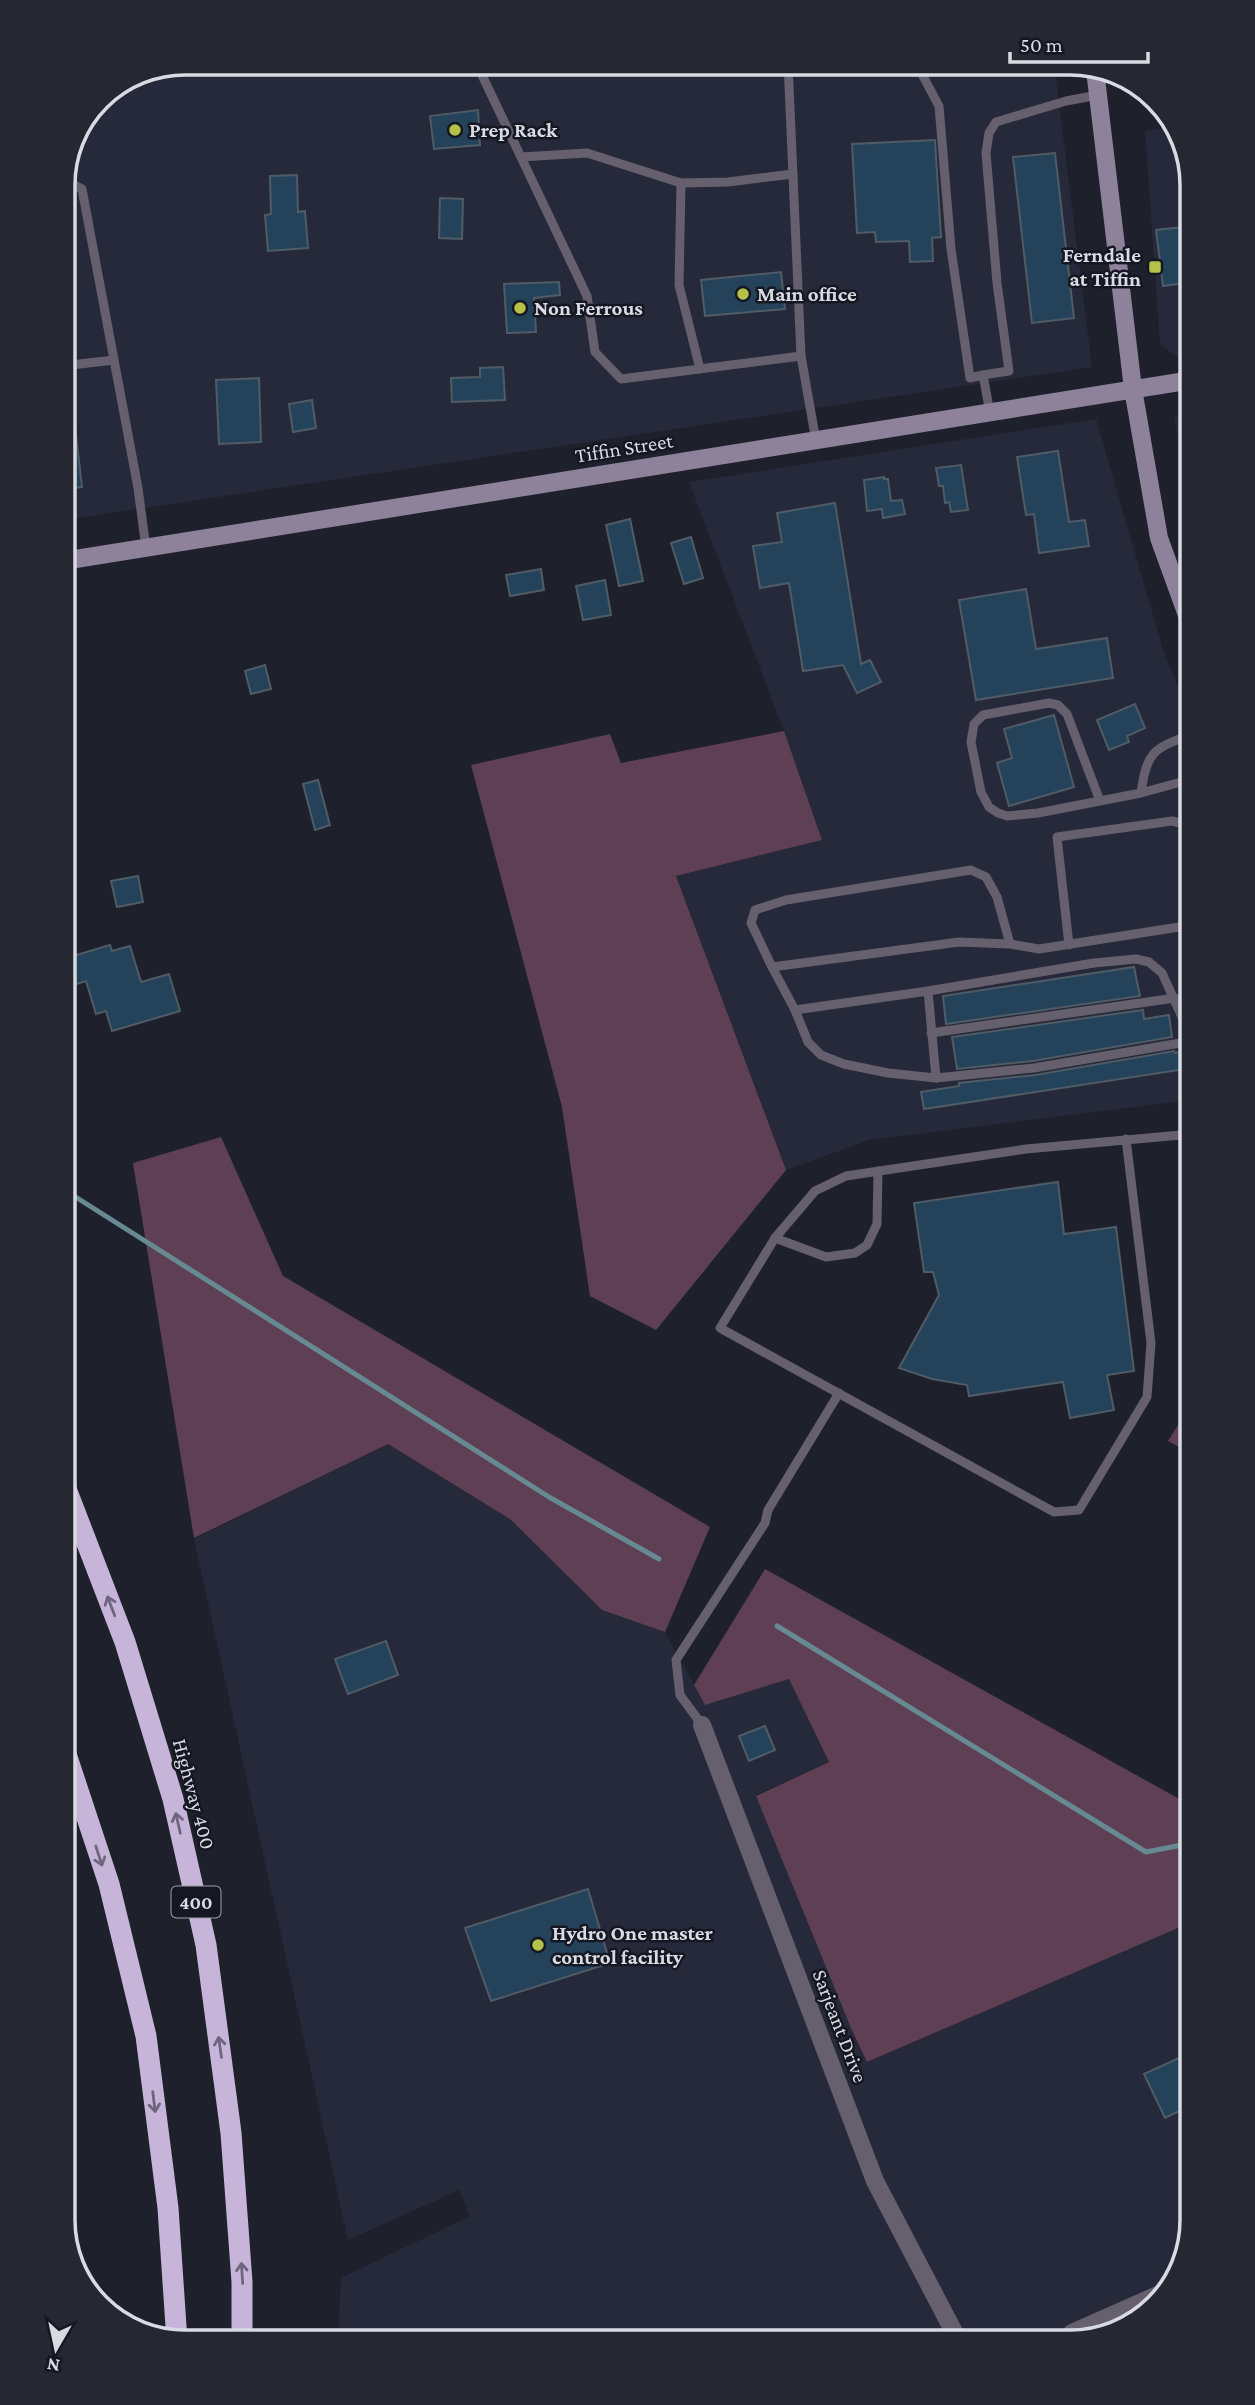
<svg xmlns="http://www.w3.org/2000/svg" width="1255" height="2405" font-family="'Crimson Pro',serif">
<style>
.built{fill:#262939}
.forest{fill:#5e3f54}
.lines{fill:none;stroke-linecap:round;stroke-linejoin:round}
.stream{stroke:#668992;stroke-width:5}
.building{fill:#24435a;stroke:#4f5b65;stroke-width:2}
.lane{stroke:#665f6e;stroke-width:9}
.street{stroke:#665f6e;stroke-width:18}
.secondary{stroke:#8d8299;stroke-width:18}
.highway{stroke:#c7b5d9;stroke-width:21}
.oneway{stroke:#6e667e}
.poi-dot{fill:#b6c149;stroke:#151722;stroke-width:2.5}
.labels{text-anchor:middle;dominant-baseline:central;stroke-width:5;stroke-linejoin:round;paint-order:stroke}
.shield{fill:#151722;stroke:#9ea0a9;stroke-width:2}
.shield-label{font-size:19px;font-weight:bold;fill:#d9dbe3}
.poi-label{font-size:21px;font-weight:bold;fill:#d9dbe3;stroke:#151722;text-anchor:start}
.street-label{font-size:21px;fill:#d9dbe3;stroke:#151722}
.rim{fill:none;stroke:#d9dbe3;stroke-width:3.5}
</style>
<rect width="100%" height="100%" fill="#1e212c"/>
<g class="built">
<polygon points="186,63 1054,63 1092,367 63,520 63,178 99,99 139,72"/>
<polygon points="1173,127 1183,139 1192,186 1192,358 1181,360 1160,344 1145,131"/>
<polygon points="1192,414 1192,503 1174,417"/>
<polygon points="1096,419 1164,653 1192,719 1192,1100 869,1140 786,1170 676,876 822,840 784,731 689,482"/>
<polygon points="388,1444 510,1519 602,1610 665,1632 705,1705 789,1678 829,1762 756,1795 867,2062 1192,1922 1192,2220 1171,2288 1116,2333 338,2340 341,2278 470,2216 459,2190 348,2240 194,1539"/>
</g>
<g class="forest">
<polygon points="784,731 822,840 676,876 786,1170 656,1330 590,1296 562,1107 471,765 610,734 621,763"/>
<polygon points="221,1137 283,1276 710,1527 665,1632 602,1610 510,1519 388,1444 194,1538 133,1163"/>
<polygon points="1192,1403 1192,1454 1168,1441"/>
<polygon points="765,1569 1192,1806 1192,1922 867,2062 851,2028 756,1796 829,1762 789,1679 705,1705 694,1685"/>
</g>
<g class="lines">
<g class="stream">
<polyline points="63,1189 549,1497 659,1559"/>
<polyline points="777,1626 1146,1852 1192,1843"/>
</g>
</g>
<g class="building">
<polygon points="478,110 480,145 434,149 430,116"/>
<polygon points="935,140 941,237 932,238 933,261 910,262 909,241 876,242 875,232 857,233 852,144"/>
<polygon points="1055,153 1074,318 1032,323 1013,157"/>
<polygon points="297,175 298,212 305,211 308,248 268,251 265,215 271,214 270,176"/>
<polygon points="440,198 463,199 462,239 439,238"/>
<polygon points="1192,226 1192,282 1163,286 1156,230"/>
<polygon points="781,272 785,309 705,316 701,280"/>
<polygon points="559,282 560,295 534,298 536,332 507,333 504,284"/>
<polygon points="503,367 505,400 452,402 451,378 480,377 480,368"/>
<polygon points="259,378 261,442 219,444 216,380"/>
<polygon points="312,400 316,428 293,432 289,404"/>
<polygon points="73,409 82,487 63,489 63,410"/>
<polygon points="1058,451 1069,522 1085,520 1089,546 1039,553 1034,514 1026,515 1017,457"/>
<polygon points="961,465 968,510 951,512 949,502 945,503 943,486 939,486 936,468"/>
<polygon points="884,477 884,479 888,479 891,501 902,500 905,514 883,518 882,509 867,511 864,480"/>
<polygon points="835,503 861,664 870,660 881,682 857,693 843,665 803,671 789,583 760,588 753,546 782,542 777,513"/>
<polygon points="630,519 643,581 619,586 606,525"/>
<polygon points="691,537 703,578 684,584 671,543"/>
<polygon points="541,569 544,590 510,596 506,575"/>
<polygon points="605,580 611,615 583,620 576,586"/>
<polygon points="1026,589 1036,649 1107,638 1113,678 976,700 959,600"/>
<polygon points="265,665 271,689 251,694 245,671"/>
<polygon points="1135,704 1145,728 1127,736 1129,742 1109,750 1097,720"/>
<polygon points="1054,715 1074,787 1009,806 997,763 1012,758 1004,729"/>
<polygon points="318,780 330,825 315,830 303,784"/>
<polygon points="138,876 143,902 117,907 111,881"/>
<polygon points="110,945 112,951 130,946 141,982 169,974 180,1011 112,1031 106,1011 96,1014 86,981 67,987 63,975 63,959"/>
<polygon points="1134,967 1140,996 946,1024 943,996"/>
<polygon points="1143,1010 1144,1019 1169,1015 1172,1037 1033,1061 957,1069 952,1037"/>
<polygon points="1192,1050 1192,1068 924,1109 921,1092 959,1086 959,1083 1035,1075 1174,1051 1175,1053"/>
<polygon points="1058,1182 1064,1234 1116,1227 1134,1371 1107,1375 1114,1410 1070,1418 1063,1382 969,1396 967,1385 932,1379 899,1368 939,1295 933,1272 924,1272 914,1203"/>
<polygon points="386,1641 398,1675 348,1694 335,1659"/>
<polygon points="765,1726 775,1750 749,1761 739,1736"/>
<polygon points="588,1889 610,1963 491,2001 465,1928"/>
<polygon points="1192,2052 1192,2105 1165,2118 1144,2074"/>
</g>
<g class="lines">
<g class="lane">
<polyline points="486,63 481,73 587,296 595,352 621,379 801,356"/>
<polyline points="788,63 801,356 816,441"/>
<polyline points="916,63 939,106 951,249 970,378 983,375"/>
<polyline points="521,157 587,153 681,183 728,182 793,174"/>
<polyline points="63,179 82,189 138,488 146,548"/>
<polyline points="681,183 679,285 700,369"/>
<polyline points="63,366 114,360"/>
<polyline points="990,413 983,375 1009,371 997,283 986,153 989,133 996,122 1066,101 1098,95"/>
<path d="M1141,793C1147,750 1154,749 1192,734"/>
<polyline points="1100,801 1067,714 1058,705 1049,703 983,715 974,724 971,742 981,792 989,807 998,813 1007,816 1038,813 1141,793 1192,779"/>
<polyline points="1010,944 997,897 986,877 971,870 786,900 755,910 751,923 772,967 959,942 1010,944 1039,949 1192,925"/>
<path d="M1069,945L1057,837L1172,821C1181,823 1190,825 1192,834"/>
<polyline points="772,967 795,1010 808,1042 821,1055 844,1064 888,1073 936,1078 1034,1068 1192,1041"/>
<polyline points="928,991 936,1078"/>
<polyline points="795,1010 928,991 1094,963 1136,959 1149,962 1162,973 1192,1039"/>
<polyline points="931,1033 1175,998"/>
<polyline points="1126,1139 1151,1343 1147,1397 1079,1510 1054,1512 720,1328 775,1238 815,1191 846,1176 1026,1149 1192,1134"/>
<polyline points="775,1238 826,1257 855,1253 867,1245 877,1224 878,1171"/>
<polyline points="702,1725 680,1695 676,1660 765,1523 768,1510 839,1393"/>
</g>
<g class="street">
<polyline points="702,1725 875,2181 955,2334"/>
<polyline points="1072,2333 1169,2290"/>
</g>
<g class="secondary">
<polyline points="1095,70 1133,389 1159,538 1192,629"/>
<polyline points="63,561 1192,380"/>
</g>
<g class="highway">
<polyline points="63,1481 125,1642 173,1799 206,1945 231,2133 242,2282 242,2341"/>
<polyline points="63,1745 109,1884 146,2036 168,2208 177,2341"/>
</g>
</g>
<defs><path id="oneway-shaft" d="M-6 0H5M1.5-3L5.5 0L1.5 3" fill="none" stroke-width="1.6" stroke-linecap="round" stroke-linejoin="round" transform="scale(1.75)"/></defs>
<g class="oneway">
<use href="#oneway-shaft" transform="translate(111 1606) rotate(-111)"/>
<use href="#oneway-shaft" transform="translate(178 1823) rotate(-103)"/>
<use href="#oneway-shaft" transform="translate(99 1856) rotate(72)"/>
<use href="#oneway-shaft" transform="translate(220 2047) rotate(-98)"/>
<use href="#oneway-shaft" transform="translate(154 2102) rotate(83)"/>
<use href="#oneway-shaft" transform="translate(242 2273) rotate(-94)"/>
</g>
<g class="poi-dot">
<circle cx="455" cy="130" r="7"/>
<rect x="1148" y="260" width="14" height="14" rx="3.5"/>
<circle cx="743" cy="294" r="7"/>
<circle cx="520" cy="308" r="7"/>
<circle cx="538" cy="1945" r="7"/>
</g>
<g class="labels">
<rect class="shield" x="171.5" y="1886.5" width="49" height="31" rx="5"/>
<g class="shield-label">
<text x="196" y="1902">400</text>
</g>
<g class="poi-label">
<text x="469" y="130">Prep Rack</text>
<text x="1141" y="255" text-anchor="end">Ferndale<tspan x="1141" dy="24">at Tiffin</tspan></text>
<text x="757" y="294">Main office</text>
<text x="534" y="308">Non Ferrous</text>
<text x="552" y="1933">Hydro One master<tspan x="552" dy="24">control facility</tspan></text>
</g>
<g class="street-label">
<text transform="translate(624 448) rotate(-9)">Tiffin Street</text>
<text transform="translate(194 1794) rotate(75)">Highway 400</text>
<text transform="translate(840 2026) rotate(69)">Sarjeant Drive</text>
</g>
</g>
<path d="M0 0H1255V2405H0ZM185 75H1070A110 110 0 0 1 1180 185V2220A110 110 0 0 1 1070 2330H185A110 110 0 0 1 75 2220V185A110 110 0 0 1 185 75Z" fill="#252731" fill-rule="evenodd"/>
<path class="rim" d="M185 75H1070A110 110 0 0 1 1180 185V2220A110 110 0 0 1 1070 2330H185A110 110 0 0 1 75 2220V185A110 110 0 0 1 185 75Z"/>
<g transform="translate(56 2349) rotate(189)" stroke="#151722" stroke-width="5" paint-order="stroke">
<path d="M0-5L12 26L0 18L-12 26Z" fill="#d9dbe3"/>
<text y="-10" font-size="19" font-weight="bold" text-anchor="middle" fill="#d9dbe3">N</text>
</g>
<path d="M1010 52v10h138v-10" fill="none" stroke="#d9dbe3" stroke-width="3.5"/>
<text x="1020" y="52" font-size="21" fill="#d9dbe3" stroke="#151722" stroke-width="5" paint-order="stroke">50 m</text>
</svg>
